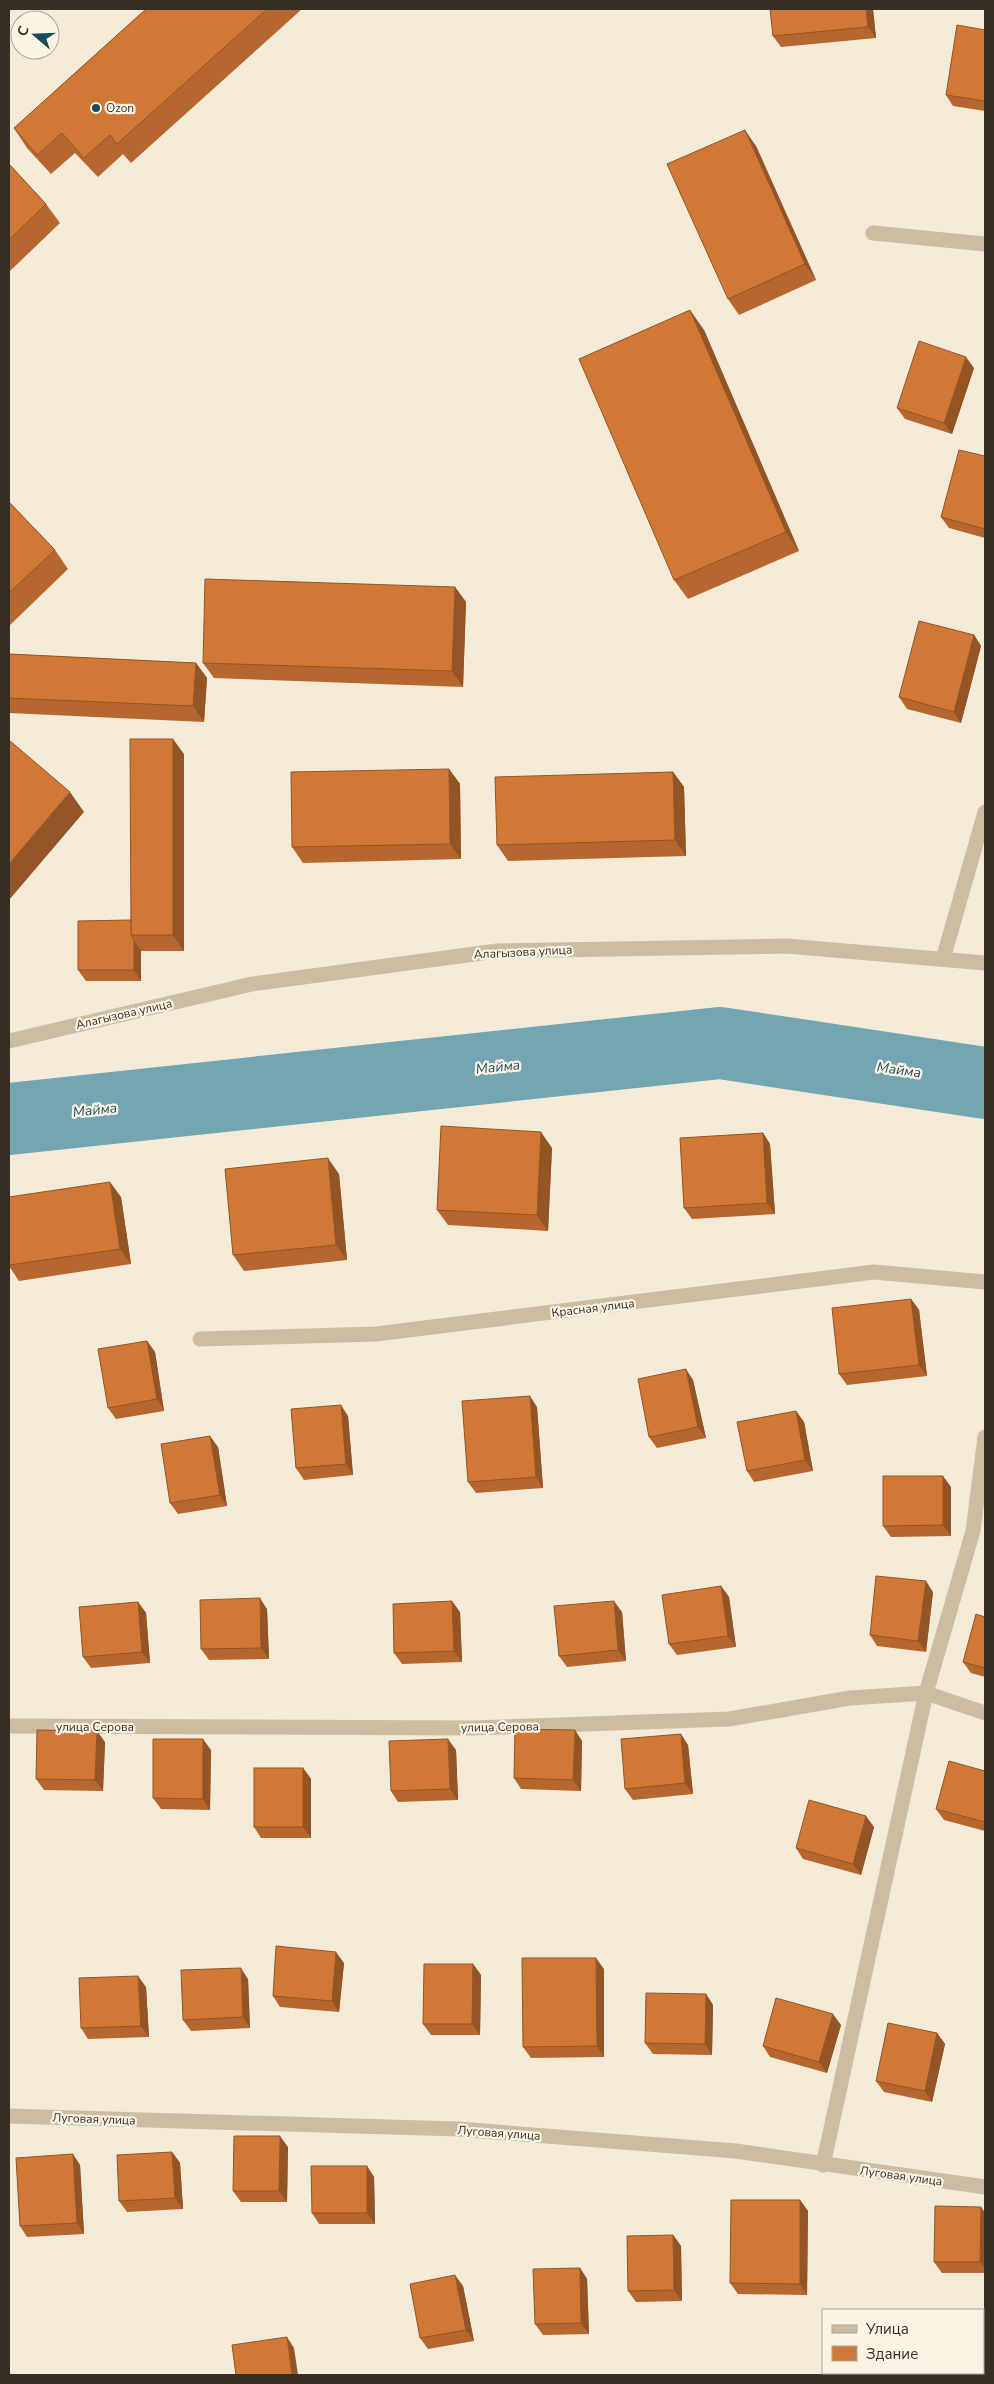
<svg xmlns="http://www.w3.org/2000/svg" width="994" height="2384" font-family="'Nunito Sans',sans-serif">
<style>
.lines{fill:none;stroke-linecap:round;stroke-linejoin:round}
.river{stroke:#74a5b3;stroke-width:72}
.minor{stroke:#ccbda2;stroke-width:15}
.wall{fill:#b5672f}
.shaded-wall{fill:#935426}
.building{fill:#d27837;stroke:#935426}
.poi-dot{fill:#174b5c;stroke:#fbf4e4;stroke-width:2}
.labels{text-anchor:middle;dominant-baseline:central;stroke-width:4.5;stroke-linejoin:round;paint-order:stroke}
.poi-label{font-size:12px;fill:#362e25;stroke:#fbf4e4;text-anchor:start}
.street-label{font-size:12px;fill:#362e25;stroke:#fbf4e4}
.water-label{font-size:14px;font-style:italic;fill:#174b5c;stroke:#fbf4e4}
</style>
<rect width="100%" height="100%" fill="#f3ebd7"/>
<g class="lines">
<polyline class="river" points="9,1119 720,1043 985,1083"/>
<g class="minor">
<polyline points="873,233 985,244"/>
<polyline points="943,959 985,812"/>
<polyline points="9,1041 252,984 497,951 787,946 985,963"/>
<polyline points="200,1339 376,1334 874,1272 985,1282"/>
<polyline points="9,1726 472,1728 729,1719 850,1698 926,1693 985,1713"/>
<polyline points="9,2116 458,2129 736,2151 985,2187"/>
<polyline points="823,2165 926,1693 973,1531 985,1437"/>
</g>
</g>
<g class="wall">
<polygon points="146,9 302,9 131,163 123,154 98,177 75,153 51,174 27,148 14,128"/>
<polygon points="770,9 873,9 876,38 781,47 773,36"/>
<polygon points="985,30 985,111 953,106 946,95"/>
<polygon points="756,146 816,280 739,315 728,299"/>
<polygon points="9,164 46,204 60,223 10,271 9,270"/>
<polygon points="704,330 799,551 688,599 674,580"/>
<polygon points="974,368 952,434 905,419 897,408"/>
<polygon points="985,456 985,538 949,528 941,517"/>
<polygon points="9,502 55,550 68,569 9,626"/>
<polygon points="455,587 466,602 463,687 214,678 203,663"/>
<polygon points="974,635 981,646 961,723 907,709 899,697"/>
<polygon points="9,654 196,663 207,678 204,722 9,713"/>
<polygon points="184,754 184,951 141,951 141,981 86,981 78,970 131,920"/>
<polygon points="449,769 460,784 461,859 303,863 292,847"/>
<polygon points="673,772 684,787 686,856 508,861 497,845"/>
<polygon points="763,1133 770,1144 775,1214 692,1219 684,1208"/>
<polygon points="552,1148 548,1231 448,1225 437,1210"/>
<polygon points="339,1174 347,1260 244,1271 233,1255"/>
<polygon points="9,1197 121,1197 131,1264 19,1281 9,1266"/>
<polygon points="911,1299 919,1310 927,1376 847,1385 839,1374"/>
<polygon points="147,1341 155,1352 164,1411 116,1419 108,1408"/>
<polygon points="693,1380 706,1438 657,1448 649,1437"/>
<polygon points="537,1407 543,1488 476,1493 468,1482"/>
<polygon points="796,1411 804,1422 813,1471 754,1482 747,1471"/>
<polygon points="348,1416 353,1475 304,1480 296,1468"/>
<polygon points="218,1447 227,1506 178,1514 170,1503"/>
<polygon points="951,1487 951,1536 891,1537 883,1526"/>
<polygon points="721,1586 729,1597 736,1647 677,1655 669,1644"/>
<polygon points="933,1592 926,1652 877,1646 870,1635"/>
<polygon points="138,1602 146,1613 150,1663 91,1668 83,1657"/>
<polygon points="267,1609 269,1659 209,1660 201,1649"/>
<polygon points="460,1612 462,1662 402,1664 394,1653"/>
<polygon points="622,1612 626,1661 567,1667 559,1656"/>
<polygon points="985,1617 985,1677 971,1673 963,1662"/>
<polygon points="582,1741 581,1791 521,1789 514,1778"/>
<polygon points="105,1742 103,1791 44,1790 36,1779"/>
<polygon points="688,1745 693,1794 633,1800 625,1789"/>
<polygon points="211,1750 210,1810 161,1809 153,1798"/>
<polygon points="456,1750 458,1800 398,1802 391,1791"/>
<polygon points="303,1768 311,1779 311,1838 261,1838 254,1827"/>
<polygon points="985,1771 985,1831 944,1820 936,1809"/>
<polygon points="874,1827 861,1875 803,1859 796,1848"/>
<polygon points="344,1963 339,2012 280,2007 273,1996"/>
<polygon points="473,1964 481,1975 480,2035 431,2035 423,2024"/>
<polygon points="604,1969 604,2057 531,2058 523,2047"/>
<polygon points="248,1979 250,2028 191,2031 183,2020"/>
<polygon points="146,1987 149,2037 88,2039 81,2028"/>
<polygon points="706,1994 713,2005 712,2055 653,2054 645,2043"/>
<polygon points="841,2025 827,2073 770,2057 763,2046"/>
<polygon points="937,2033 945,2044 932,2102 884,2092 876,2081"/>
<polygon points="288,2147 287,2202 241,2202 233,2191"/>
<polygon points="172,2152 180,2163 183,2209 127,2212 119,2201"/>
<polygon points="80,2165 84,2234 27,2237 20,2226"/>
<polygon points="367,2166 374,2177 375,2224 319,2224 312,2213"/>
<polygon points="800,2200 808,2211 807,2295 738,2294 730,2283"/>
<polygon points="981,2207 985,2213 985,2273 942,2273 934,2262"/>
<polygon points="673,2235 681,2246 682,2301 636,2302 628,2291"/>
<polygon points="580,2268 587,2279 589,2334 543,2335 535,2324"/>
<polygon points="463,2286 474,2341 428,2349 420,2338"/>
</g>
<g class="shaded-wall">
<polygon points="866,9 873,9 876,38 868,27"/>
<polygon points="745,130 756,146 816,280 805,264"/>
<polygon points="690,310 704,330 799,551 786,532"/>
<polygon points="966,357 974,368 952,434 944,423"/>
<polygon points="455,587 466,602 463,687 452,671"/>
<polygon points="974,635 981,646 961,723 954,712"/>
<polygon points="196,663 207,678 204,722 193,706"/>
<polygon points="173,739 184,754 184,951 173,935"/>
<polygon points="449,769 460,784 461,859 450,844"/>
<polygon points="673,772 684,787 686,856 675,840"/>
<polygon points="70,792 84,812 9,900 9,864"/>
<polygon points="134,940 141,951 141,981 134,970"/>
<polygon points="541,1132 552,1148 548,1231 537,1215"/>
<polygon points="763,1133 770,1144 775,1214 767,1203"/>
<polygon points="328,1158 339,1174 347,1260 336,1245"/>
<polygon points="110,1182 121,1197 131,1264 120,1249"/>
<polygon points="911,1299 919,1310 927,1376 919,1365"/>
<polygon points="147,1341 155,1352 164,1411 157,1399"/>
<polygon points="686,1369 693,1380 706,1438 698,1427"/>
<polygon points="530,1396 537,1407 543,1488 536,1477"/>
<polygon points="341,1405 348,1416 353,1475 346,1464"/>
<polygon points="796,1411 804,1422 813,1471 805,1460"/>
<polygon points="210,1436 218,1447 227,1506 220,1495"/>
<polygon points="943,1476 951,1487 951,1536 943,1525"/>
<polygon points="926,1581 933,1592 926,1652 918,1641"/>
<polygon points="721,1586 729,1597 736,1647 728,1636"/>
<polygon points="260,1598 267,1609 269,1659 261,1648"/>
<polygon points="452,1601 460,1612 462,1662 454,1651"/>
<polygon points="614,1601 622,1612 626,1661 618,1650"/>
<polygon points="138,1602 146,1613 150,1663 142,1652"/>
<polygon points="575,1730 582,1741 581,1791 573,1780"/>
<polygon points="97,1731 105,1742 103,1791 95,1780"/>
<polygon points="681,1734 688,1745 693,1794 685,1783"/>
<polygon points="203,1739 211,1750 210,1810 203,1799"/>
<polygon points="448,1739 456,1750 458,1800 450,1789"/>
<polygon points="303,1768 311,1779 311,1838 303,1827"/>
<polygon points="866,1816 874,1827 861,1875 853,1864"/>
<polygon points="336,1952 344,1963 339,2012 332,2001"/>
<polygon points="596,1958 604,1969 604,2057 597,2046"/>
<polygon points="473,1964 481,1975 480,2035 472,2024"/>
<polygon points="241,1968 248,1979 250,2028 243,2017"/>
<polygon points="138,1976 146,1987 149,2037 141,2026"/>
<polygon points="706,1994 713,2005 712,2055 705,2044"/>
<polygon points="833,2014 841,2025 827,2073 819,2062"/>
<polygon points="937,2033 945,2044 932,2102 925,2091"/>
<polygon points="280,2136 288,2147 287,2202 279,2191"/>
<polygon points="172,2152 180,2163 183,2209 175,2198"/>
<polygon points="73,2154 80,2165 84,2234 77,2223"/>
<polygon points="367,2166 374,2177 375,2224 367,2213"/>
<polygon points="800,2200 808,2211 807,2295 800,2284"/>
<polygon points="981,2207 985,2213 985,2269 980,2262"/>
<polygon points="673,2235 681,2246 682,2301 674,2290"/>
<polygon points="580,2268 587,2279 589,2334 581,2323"/>
<polygon points="455,2275 463,2286 474,2341 466,2330"/>
<polygon points="287,2337 294,2348 298,2375 292,2375"/>
</g>
<g class="building">
<polygon points="146,9 267,9 117,144 110,135 84,158 62,133 37,155 14,128"/>
<polygon points="770,9 866,9 868,27 773,36"/>
<polygon points="957,25 985,30 985,101 946,95"/>
<polygon points="745,130 805,264 728,299 667,164"/>
<polygon points="9,164 46,204 9,240"/>
<polygon points="690,310 786,532 674,580 579,359"/>
<polygon points="919,341 966,357 944,423 897,408"/>
<polygon points="959,450 985,456 985,529 941,517"/>
<polygon points="9,502 55,550 9,593"/>
<polygon points="205,579 455,587 452,671 203,663"/>
<polygon points="919,621 974,635 954,712 899,697"/>
<polygon points="9,654 196,663 193,706 9,698"/>
<polygon points="130,739 173,739 173,935 131,935"/>
<polygon points="9,740 70,792 9,864"/>
<polygon points="449,769 450,844 292,847 291,772"/>
<polygon points="673,772 675,840 497,845 495,777"/>
<polygon points="131,920 131,935 134,940 134,970 78,970 78,921"/>
<polygon points="441,1126 541,1132 537,1215 437,1210"/>
<polygon points="763,1133 767,1203 684,1208 680,1138"/>
<polygon points="328,1158 336,1245 233,1255 225,1169"/>
<polygon points="110,1182 120,1249 9,1265 9,1197"/>
<polygon points="911,1299 919,1365 839,1374 832,1308"/>
<polygon points="147,1341 157,1399 108,1408 98,1349"/>
<polygon points="686,1369 698,1427 649,1437 638,1379"/>
<polygon points="530,1396 536,1477 468,1482 462,1401"/>
<polygon points="341,1405 346,1464 296,1468 291,1409"/>
<polygon points="796,1411 805,1460 747,1471 737,1422"/>
<polygon points="210,1436 220,1495 170,1503 161,1444"/>
<polygon points="883,1476 943,1476 943,1525 883,1526"/>
<polygon points="876,1576 926,1581 918,1641 870,1635"/>
<polygon points="721,1586 728,1636 669,1644 662,1595"/>
<polygon points="260,1598 261,1648 201,1649 200,1600"/>
<polygon points="452,1601 454,1651 394,1653 393,1604"/>
<polygon points="614,1601 618,1650 559,1656 554,1606"/>
<polygon points="138,1602 142,1652 83,1657 79,1607"/>
<polygon points="976,1614 985,1617 985,1668 963,1662"/>
<polygon points="515,1729 575,1730 573,1780 514,1778"/>
<polygon points="37,1730 97,1731 95,1780 36,1779"/>
<polygon points="681,1734 685,1783 625,1789 621,1739"/>
<polygon points="153,1739 203,1739 203,1799 153,1798"/>
<polygon points="448,1739 450,1789 391,1791 389,1741"/>
<polygon points="949,1761 985,1771 985,1822 936,1809"/>
<rect x="254" y="1768" width="49" height="59"/>
<polygon points="809,1800 866,1816 853,1864 796,1848"/>
<polygon points="276,1946 336,1952 332,2001 273,1996"/>
<polygon points="522,1958 596,1958 597,2046 523,2047"/>
<polygon points="424,1964 473,1964 472,2024 423,2024"/>
<polygon points="241,1968 243,2017 183,2020 181,1970"/>
<polygon points="138,1976 141,2026 81,2028 79,1978"/>
<polygon points="646,1993 706,1994 705,2044 645,2043"/>
<polygon points="776,1998 833,2014 819,2062 763,2046"/>
<polygon points="888,2023 937,2033 925,2091 876,2081"/>
<polygon points="234,2136 280,2136 279,2191 233,2191"/>
<polygon points="172,2152 175,2198 119,2201 117,2155"/>
<polygon points="73,2154 77,2223 20,2226 16,2158"/>
<polygon points="311,2166 367,2166 367,2213 312,2213"/>
<polygon points="731,2200 800,2200 800,2284 730,2283"/>
<polygon points="935,2206 981,2207 980,2262 934,2262"/>
<polygon points="673,2235 674,2290 628,2291 627,2236"/>
<polygon points="580,2268 581,2323 535,2324 533,2269"/>
<polygon points="455,2275 466,2330 420,2338 410,2284"/>
<polygon points="287,2337 292,2375 236,2375 232,2345"/>
</g>
<circle class="poi-dot" cx="96" cy="108" r="5"/>
<g class="labels">
<g class="poi-label">
<text x="106" y="108">Ozon</text>
</g>
<g class="street-label">
<text transform="translate(523 952) rotate(-3)">Алагызова улица</text>
<text transform="translate(124 1014) rotate(-13)">Алагызова улица</text>
<text transform="translate(593 1308) rotate(-7)">Красная улица</text>
<text x="95" y="1727">улица Серова</text>
<text transform="translate(500 1727) rotate(-1)">улица Серова</text>
<text transform="translate(94 2119) rotate(2)">Луговая улица</text>
<text transform="translate(499 2133) rotate(4)">Луговая улица</text>
<text transform="translate(901 2176) rotate(8)">Луговая улица</text>
</g>
<g class="water-label">
<text transform="translate(498 1067) rotate(-6)">Майма</text>
<text transform="translate(899 1070) rotate(8)">Майма</text>
<text transform="translate(95 1110) rotate(-6)">Майма</text>
</g>
</g>
<rect width="994" height="2384" fill="none" stroke="#362e25" stroke-width="20"/>
<rect x="822" y="2309" width="162" height="65" fill="#fbf4e4" stroke="#aca598"/>
<rect x="832" y="2325" width="25" height="8" fill="#ccbda2" stroke="#aca598"/>
<text x="866" y="2334" font-size="15" fill="#362e25">Улица</text>
<rect x="832" y="2346" width="25" height="15" fill="#d27837" stroke="#aca598"/>
<text x="866" y="2359" font-size="15" fill="#362e25">Здание</text>
<g transform="translate(35 35) rotate(289)"><circle r="24" fill="#fbf4e4" stroke="#aca598"/>
<path d="M0-4L9 19L0 12L-9 19Z" fill="#174b5c"/>
<text y="-8" font-size="14" font-weight="bold" text-anchor="middle" fill="#362e25">С</text>
</g>
</svg>
